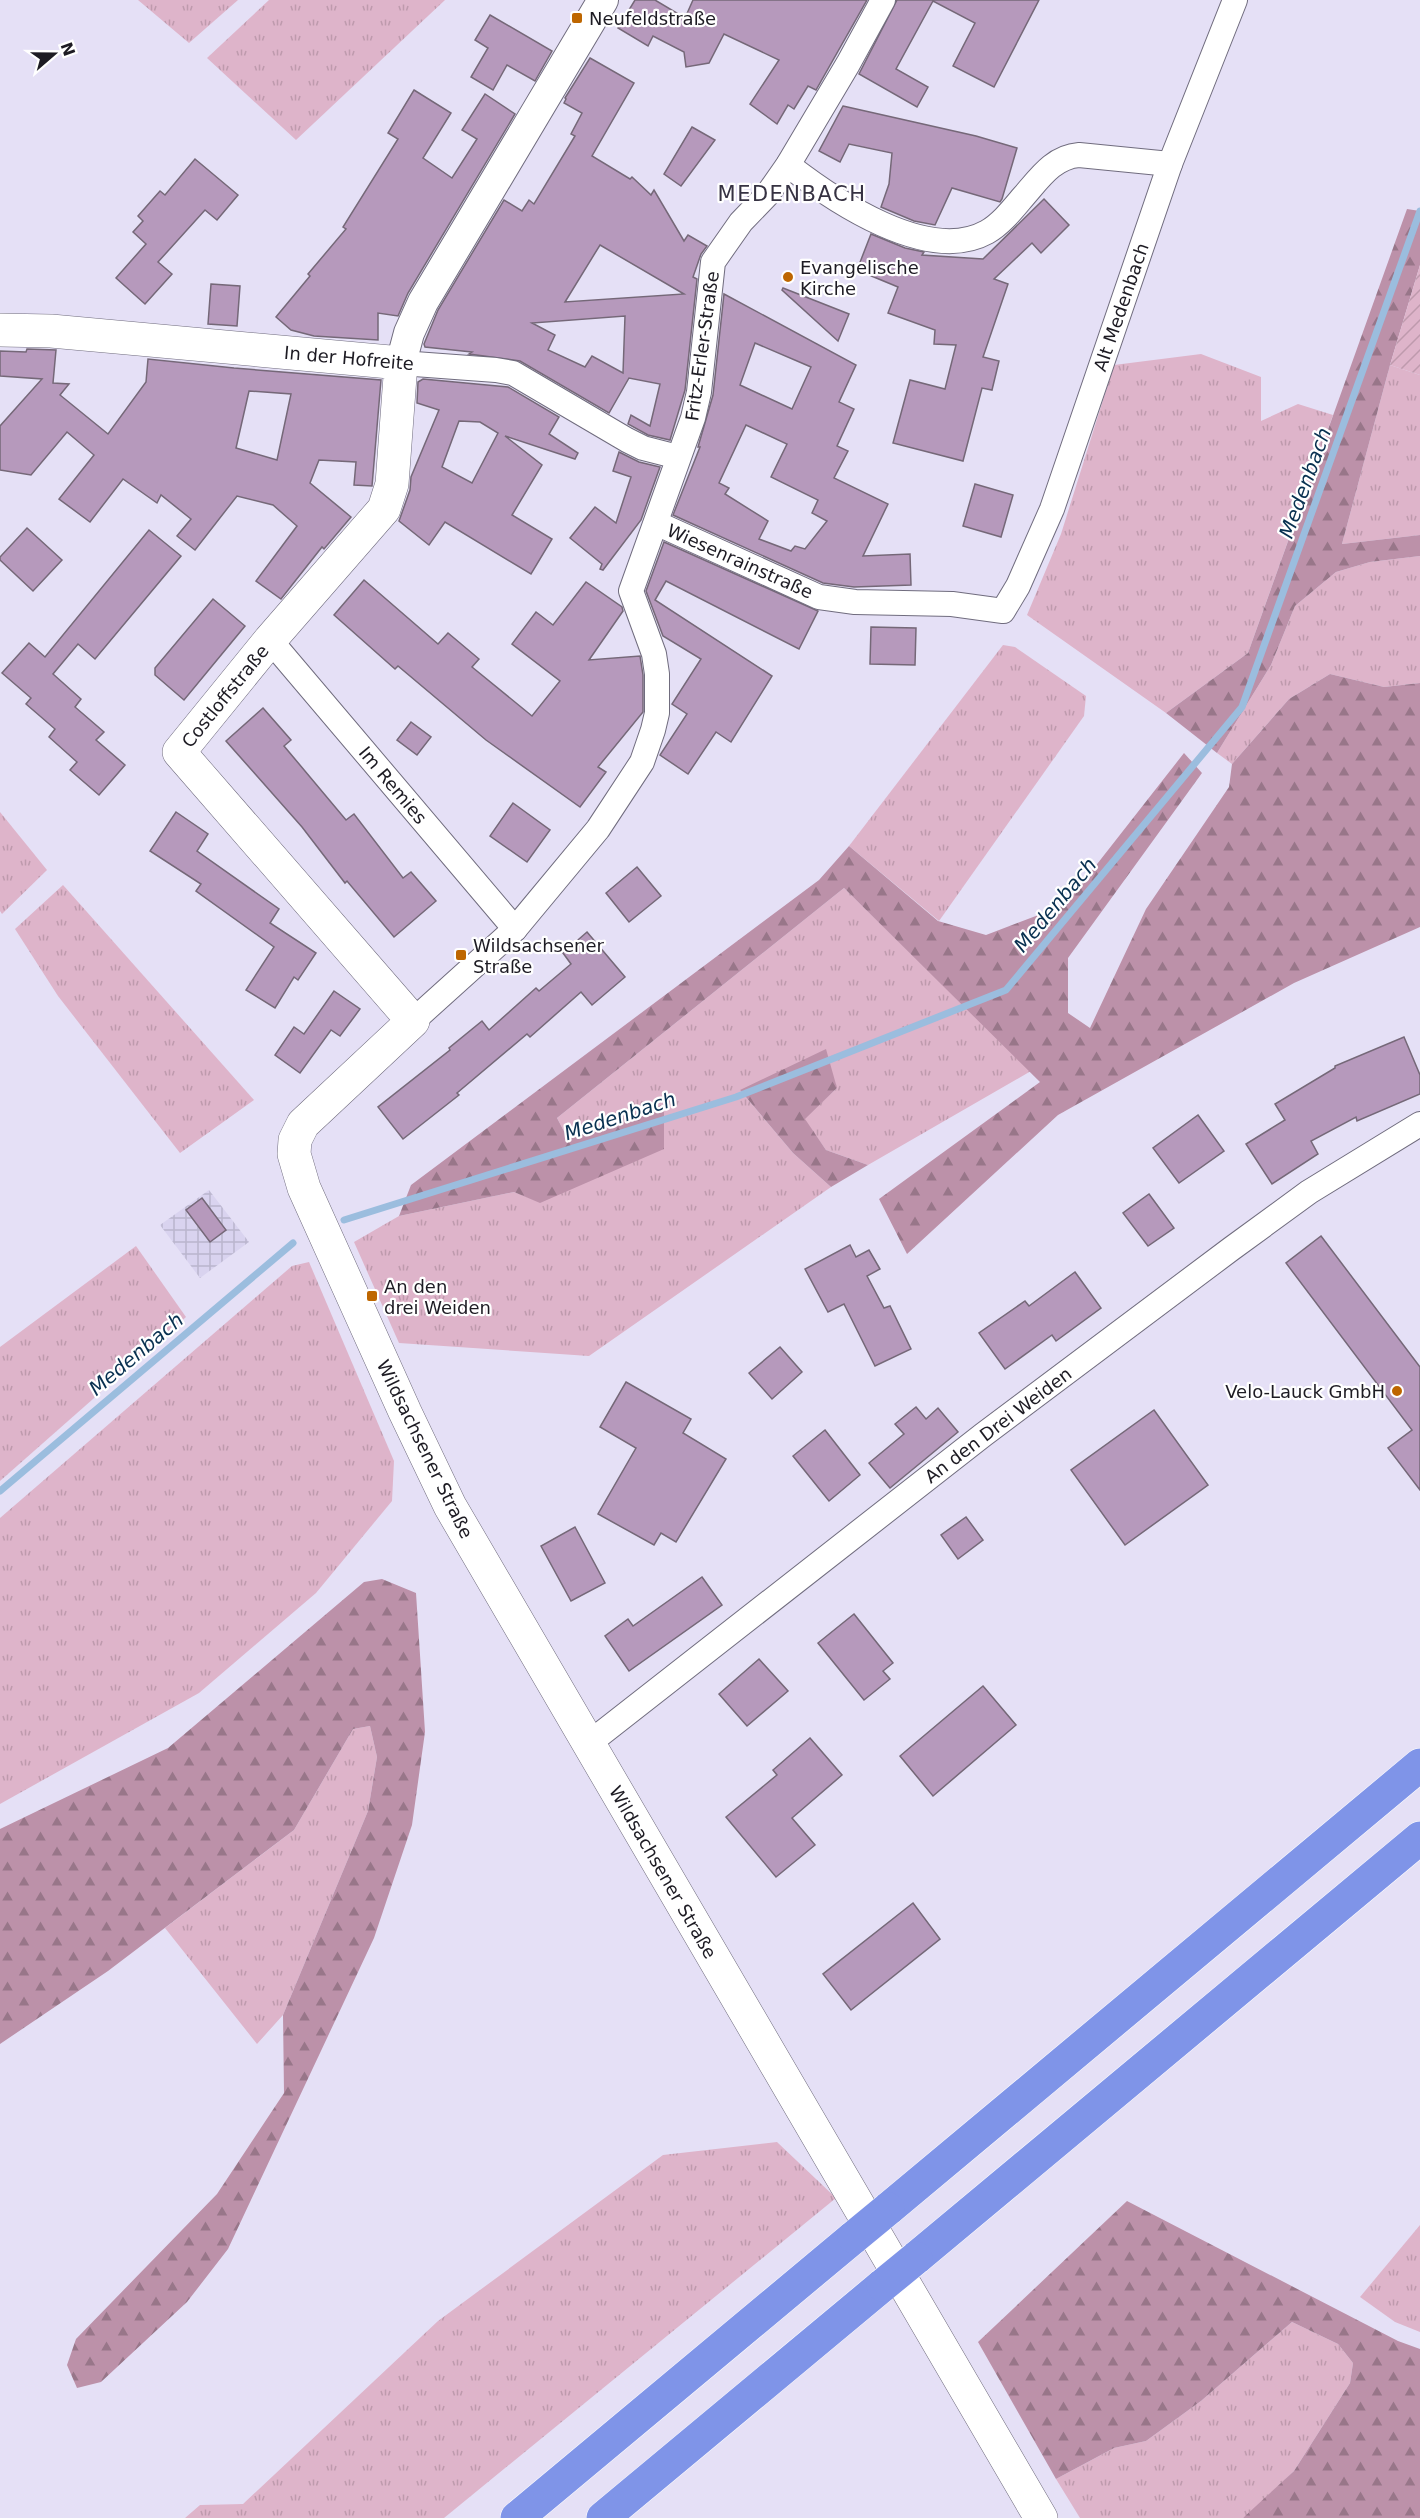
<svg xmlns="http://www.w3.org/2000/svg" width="1420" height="2518" font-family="'DejaVu Sans',sans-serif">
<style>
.industrial{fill:url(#industrial-grid)}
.grass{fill:url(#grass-tufts)}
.forest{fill:url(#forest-firs)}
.garden{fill:url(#garden-furrows)}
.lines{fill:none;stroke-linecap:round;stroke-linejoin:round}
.stream{stroke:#9bbdde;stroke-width:7}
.building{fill:#b699bc;stroke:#756878;stroke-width:1.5;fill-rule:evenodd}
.minor-casing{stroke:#706c7e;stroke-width:26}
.tertiary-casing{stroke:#706c7e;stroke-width:32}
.secondary-casing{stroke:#706c7e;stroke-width:34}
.motorway-casing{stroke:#fff;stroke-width:34}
.minor{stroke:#fff;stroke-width:24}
.tertiary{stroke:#fff;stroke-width:30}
.secondary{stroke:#fff;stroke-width:33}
.motorway{stroke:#7f94e8;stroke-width:33}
.motorway-bridge-casing{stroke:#fff;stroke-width:34;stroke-linecap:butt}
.motorway-bridge{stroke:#7f94e8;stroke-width:33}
.poi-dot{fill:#be6600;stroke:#fff;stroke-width:2}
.labels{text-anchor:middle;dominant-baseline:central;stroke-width:4.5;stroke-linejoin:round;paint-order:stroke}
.poi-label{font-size:18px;fill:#1d1b23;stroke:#fff;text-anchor:start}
.street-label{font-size:18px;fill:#1d1b23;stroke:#fff}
.water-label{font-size:20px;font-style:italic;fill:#083050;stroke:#fff}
.quarter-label{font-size:21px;letter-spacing:1.5px;fill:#363242;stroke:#fff}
</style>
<defs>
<pattern id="industrial-grid" width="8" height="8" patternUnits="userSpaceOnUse" patternTransform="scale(1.5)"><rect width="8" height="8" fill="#d9d3ef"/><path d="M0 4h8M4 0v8" fill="none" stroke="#bab5cd"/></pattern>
<pattern id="grass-tufts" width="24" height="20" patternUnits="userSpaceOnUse" patternTransform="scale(1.5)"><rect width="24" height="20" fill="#deb4ca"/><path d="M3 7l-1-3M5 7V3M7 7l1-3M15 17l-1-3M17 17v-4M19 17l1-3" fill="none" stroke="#be9aad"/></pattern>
<pattern id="forest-firs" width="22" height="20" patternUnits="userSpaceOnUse" patternTransform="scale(1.5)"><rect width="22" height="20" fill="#bc91a9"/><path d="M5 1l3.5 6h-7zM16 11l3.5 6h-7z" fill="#987689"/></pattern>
<pattern id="garden-furrows" width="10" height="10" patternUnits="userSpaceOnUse" patternTransform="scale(1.5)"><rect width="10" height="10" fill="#deb4ca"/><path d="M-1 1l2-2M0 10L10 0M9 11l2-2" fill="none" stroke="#be9aad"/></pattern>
</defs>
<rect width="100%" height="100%" fill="#e5e0f6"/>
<polygon class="industrial" points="209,1190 249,1242 200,1278 160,1225"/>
<g class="grass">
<polygon points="138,0 238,0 189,43"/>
<polygon points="269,0 445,0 296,140 207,58"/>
<polygon points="1201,354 1261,377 1261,421 1298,404 1333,415 1248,653 1166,713 1027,615 1061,534 1114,365"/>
<polygon points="1390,365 1420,375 1420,535 1342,544"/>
<polygon points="1420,556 1420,683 1384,687 1330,674 1289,699 1232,764 1217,753 1271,665 1295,606 1336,572 1370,562"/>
<polygon points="1003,645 1015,647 1086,696 1084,716 939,921 849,846"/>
<polygon points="0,812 47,870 2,914 0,911"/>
<polygon points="63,885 254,1100 180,1153 58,996 15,929"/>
<polygon points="844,888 1031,1071 868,1165 826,1150 804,1119 837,1088 740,1090 793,1153 831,1187 589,1356 399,1343 354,1242 399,1216 514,1192 540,1202 664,1104 567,1137 557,1118"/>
<polygon points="136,1246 186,1317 0,1481 0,1347"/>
<polygon points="309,1262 394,1461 392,1501 316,1593 199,1693 0,1804 0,1518 292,1266"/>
<polygon points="370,1726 377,1757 368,1811 283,2015 257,2044 165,1928 294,1830 353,1729"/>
<polygon points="777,2142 836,2198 444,2518 185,2518 200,2505 243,2504 438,2321 663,2155"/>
<polygon points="1420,2225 1420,2332 1395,2322 1360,2297"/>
<polygon points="1292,2322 1338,2344 1353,2363 1350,2383 1294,2471 1247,2516 1243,2518 1080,2518 1056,2479 1114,2448 1146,2441 1201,2401"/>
</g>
<g class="forest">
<polygon points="1407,209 1420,211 1420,265 1390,365 1342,544 1420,535 1420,556 1370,562 1336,572 1295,606 1271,665 1217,753 1166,713 1248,653"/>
<polygon points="1330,674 1384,687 1420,683 1420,927 1294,983 1058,1115 907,1254 879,1199 1040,1082 844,888 557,1118 567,1137 664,1104 664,1149 540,1203 514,1192 399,1216 411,1185 819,880 849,846 938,921 986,935 1065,905 1184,753 1202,773 1068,958 1068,1013 1090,1028 1146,909 1229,787 1232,764 1289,699"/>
<polygon points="826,1049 837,1088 805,1119 826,1150 868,1165 831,1187 793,1153 740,1090"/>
<polygon points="382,1579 416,1593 425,1732 412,1825 374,1938 228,2249 187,2302 101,2382 77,2388 67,2365 76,2339 217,2194 284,2093 283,2015 368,1811 377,1757 370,1726 353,1729 294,1830 108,1971 0,2044 0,1829 168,1748 364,1582"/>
<polygon points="1127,2201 1398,2341 1420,2349 1420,2518 1243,2518 1294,2471 1350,2383 1353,2363 1338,2344 1292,2322 1201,2401 1146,2441 1114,2448 1056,2479 978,2342"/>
</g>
<polygon class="garden" points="1420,265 1420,375 1390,365"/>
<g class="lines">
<g class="stream">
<polyline points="344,1220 736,1097 1006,990 1242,707 1420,211"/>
<polyline points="0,1491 293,1243"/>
</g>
</g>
<g class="building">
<polygon points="635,0 655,0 685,18 693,0 867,0 816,90 808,86 794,109 788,105 777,124 750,104 779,60 724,34 709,63 686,67 684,52 653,36 648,46 618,28"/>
<polygon points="897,0 1039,0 994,87 953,66 975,23 933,1 896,69 928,87 917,107 859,74"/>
<polygon points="490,15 552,51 535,81 507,65 493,90 471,77 488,48 475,40"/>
<path d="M590,58L634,83L592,156L630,179L632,177L651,195L654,190L684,241L688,235L707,246L701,254L693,277L697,279L685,390L670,440L648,435L628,424L631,415L650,426L660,384L629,378L609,413L520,361L469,354L472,352L425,347L424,344L438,310L504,200L522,211L529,200L534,204L575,136L571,134L582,113L564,103L566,99L565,98ZM600,245L684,294L565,302ZM625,316L623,373L592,356L585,367L548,350L555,335L532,323Z"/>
<polygon points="414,90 451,113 423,158 452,178 477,139 462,130 485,94 515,114 408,293 398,316 378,313 378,340 314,336 291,330 276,317 310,276 308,274 346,229 343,227 398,139 388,133"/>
<polygon points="843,106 976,136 1017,148 1002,199 1000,202 952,188 935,225 914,221 881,207 889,184 892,153 849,144 840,162 819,151"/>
<polygon points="692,127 715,140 681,186 664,174"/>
<polygon points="195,159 238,195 217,220 205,210 158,262 172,274 145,304 116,278 146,244 133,232 143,221 138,216 160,191 165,195"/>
<polygon points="1044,199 1069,225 1041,253 1032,243 994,279 1008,284 983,357 999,361 992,390 982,388 963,461 893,443 910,380 945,389 956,345 934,344 935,330 888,313 898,287 857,270 871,234 905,248 924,252 922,255 983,259"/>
<polygon points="211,284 240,286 237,326 208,324"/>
<polygon points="783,288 849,314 838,341 782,290"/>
<path d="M724,294L856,365L839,402L854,409L837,446L848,451L834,478L888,504L863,556L910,554L911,585L854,587L823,583L673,515L700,447H698L713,395ZM755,343L811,367L792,409L740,385ZM746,425L787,444L771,477L818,500L812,513L827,521L805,549L795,546L791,551L759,539L768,521L725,494L729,488L719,483Z"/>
<path d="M27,349L56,350L53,383L69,384L60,395L108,434L146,382L148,359L234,368L381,380L372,486L354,485L356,462L319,460L310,483L351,517L324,549L322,547L281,599L256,581L297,526L273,505L237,496L195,550L177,536L191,519L161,495L157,503L123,479L90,522L59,499L94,455L67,432L31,475L0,470V426L42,379L0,376V351L26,352ZM249,391L291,394L277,460L236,448Z"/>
<path d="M423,379L508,387L559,417L549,434L578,453L575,459L505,436L542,465L512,515L552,539L531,574L445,522L429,545L399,521L410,490L411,477L439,410L417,403L418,382ZM459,421L480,422L498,433L472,483L442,467Z"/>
<polygon points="619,452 639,462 660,467 641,520 603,570 600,569 602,564 570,538 595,507 616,523 631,477 613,471"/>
<polygon points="975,484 1013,495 1001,537 963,526"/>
<polygon points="27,528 62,560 33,591 0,560 0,557"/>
<polygon points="149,530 181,556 95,659 78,644 53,674 81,699 75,707 104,732 96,740 125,765 99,795 70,770 77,762 49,737 55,729 26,704 31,698 2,673 29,643 45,657"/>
<polygon points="664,542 818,611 799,649 666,581 655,600 772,676 731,742 716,732 688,774 660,755 687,714 672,704 701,659 663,636 646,591"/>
<polygon points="364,580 438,644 448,633 479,659 472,667 532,716 560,681 512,644 536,612 553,625 586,582 622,607 623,611 589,660 640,656 643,675 643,712 598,767 606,772 580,807 486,740 398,666 395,669 334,615"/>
<polygon points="213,599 245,626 184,700 155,675 155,668"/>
<polygon points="871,627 916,628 915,665 870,664"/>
<polygon points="263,708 291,740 284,746 346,820 354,814 403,878 411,872 436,901 394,937 347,881 345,883 302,827 226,741"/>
<polygon points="411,722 431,737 417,755 397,740"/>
<polygon points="513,803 550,830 527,862 490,836"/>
<polygon points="176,812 208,834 197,851 279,909 270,923 316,953 298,980 294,977 275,1008 246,990 274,947 196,891 201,884 150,851"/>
<polygon points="637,867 661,896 629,922 606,893"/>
<polygon points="587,932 625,977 592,1005 581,992 530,1037 527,1034 457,1093 459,1095 403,1139 378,1107 450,1050 449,1048 482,1021 489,1030 536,988 539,991 571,964 563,953"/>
<polygon points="334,991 360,1009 340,1036 331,1030 300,1073 275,1055 294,1027 304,1034"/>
<polygon points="1404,1037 1420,1075 1420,1094 1357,1121 1356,1117 1311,1141 1318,1154 1272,1184 1246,1144 1285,1120 1275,1104 1335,1068 1335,1066"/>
<polygon points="1198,1115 1224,1151 1179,1183 1153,1148"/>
<polygon points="1149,1194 1174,1228 1148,1246 1123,1213"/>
<polygon points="202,1198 226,1230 210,1242 186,1210"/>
<polygon points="1321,1236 1420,1367 1420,1490 1388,1448 1412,1430 1286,1263"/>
<polygon points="850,1245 856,1257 869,1250 880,1269 867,1276 884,1308 890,1306 911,1349 875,1366 844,1304 828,1312 805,1269"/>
<polygon points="1075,1272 1101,1308 1056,1341 1052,1335 1005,1369 979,1333 1025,1301 1029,1306"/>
<polygon points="780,1347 802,1372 772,1399 749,1373"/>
<polygon points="626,1382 691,1419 683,1433 726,1459 676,1542 661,1533 654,1545 598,1514 636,1448 600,1427"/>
<polygon points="916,1407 926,1419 938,1408 958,1432 890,1488 869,1463 904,1434 895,1424"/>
<polygon points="1154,1410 1208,1485 1125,1545 1071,1470"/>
<polygon points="825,1430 860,1475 829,1501 793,1456"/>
<polygon points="966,1517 983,1540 958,1559 941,1535"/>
<polygon points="575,1527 605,1583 571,1601 541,1546"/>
<polygon points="702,1577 722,1605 629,1671 605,1636 628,1619 633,1626"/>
<polygon points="854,1614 893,1663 883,1671 890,1679 864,1700 818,1643"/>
<polygon points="759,1659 788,1691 747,1726 719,1694"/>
<polygon points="983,1686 1016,1725 933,1796 900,1756"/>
<polygon points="810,1738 842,1775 792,1818 815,1845 776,1877 726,1817 777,1775 773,1770"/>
<polygon points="913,1903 940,1939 851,2010 823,1974"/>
</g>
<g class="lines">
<defs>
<g id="minor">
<path d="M788,165C833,200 928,265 987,232C1001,224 1012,210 1023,197C1039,179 1053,157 1079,155L1170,164"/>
<polyline points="401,363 496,370 513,373 627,440 643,448 678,457"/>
<polyline points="656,523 819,597 855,602 952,604 1003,611 1018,586 1052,509 1170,164 1235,0"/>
<polyline points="270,640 515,929"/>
<polyline points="413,1021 515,929 598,829 642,762 653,730 657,713 657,674 654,654 631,591 693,418 699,392 713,262 741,222 767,195 788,165 848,64 883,0"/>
<polyline points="588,1744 983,1435 1231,1249 1309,1192 1420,1124"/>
</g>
<polyline id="tertiary" points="401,363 409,333 423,302 603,0"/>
<polyline id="secondary" points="0,330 51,331 401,363 392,484 384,509 270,640 179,752 413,1021 303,1124 295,1140 294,1154 304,1188 405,1412 450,1506 1041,2518"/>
<g id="motorway">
<polyline points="888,2209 1420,1765"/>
<polyline points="916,2258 1420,1838"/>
<polyline points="517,2518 854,2237"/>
<polyline points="603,2518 883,2285"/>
</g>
</defs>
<use href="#minor" class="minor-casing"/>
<use href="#tertiary" class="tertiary-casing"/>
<use href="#secondary" class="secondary-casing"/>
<use href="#motorway" class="motorway-casing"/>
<use href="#minor" class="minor"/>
<use href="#tertiary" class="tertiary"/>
<use href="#secondary" class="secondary"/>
<use href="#motorway" class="motorway"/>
<defs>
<g id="motorway-bridge">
<polyline points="854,2237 888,2209"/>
<polyline points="883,2285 916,2258"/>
</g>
</defs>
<use href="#motorway-bridge" class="motorway-bridge-casing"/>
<use href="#motorway-bridge" class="motorway-bridge"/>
</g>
<g class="poi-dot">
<rect x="571" y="12" width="12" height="12" rx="3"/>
<circle cx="788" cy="277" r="6"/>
<rect x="455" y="949" width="12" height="12" rx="3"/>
<rect x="366" y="1290" width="12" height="12" rx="3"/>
<circle cx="1397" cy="1391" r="6"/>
</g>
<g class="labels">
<g class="poi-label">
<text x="589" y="18">Neufeldstraße</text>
<text x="800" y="267">Evangelische<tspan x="800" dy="21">Kirche</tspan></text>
<text x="473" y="945">Wildsachsener<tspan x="473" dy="21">Straße</tspan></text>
<text x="384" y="1286">An den<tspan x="384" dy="21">drei Weiden</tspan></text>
<text x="1385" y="1391" text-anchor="end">Velo-Lauck GmbH</text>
</g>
<g class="street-label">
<text transform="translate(1121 307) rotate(-71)">Alt Medenbach</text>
<text transform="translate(702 346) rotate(-82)">Fritz-Erler-Straße</text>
<text transform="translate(349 358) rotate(5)">In der Hofreite</text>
<text transform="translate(740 561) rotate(24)">Wiesenrainstraße</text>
<text transform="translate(225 696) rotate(-51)">Costloffstraße</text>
<text transform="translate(393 785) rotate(50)">Im Remies</text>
<text transform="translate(998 1425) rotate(-37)">An den Drei Weiden</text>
<text transform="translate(425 1449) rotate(64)">Wildsachsener Straße</text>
<text transform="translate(663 1872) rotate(60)">Wildsachsener Straße</text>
</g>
<g class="water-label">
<text transform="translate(1305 483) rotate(-70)">Medenbach</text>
<text transform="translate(1055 905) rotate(-50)">Medenbach</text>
<text transform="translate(620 1116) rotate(-18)">Medenbach</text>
<text transform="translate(136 1354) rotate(-40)">Medenbach</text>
</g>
<g class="quarter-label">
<text x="792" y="194">MEDENBACH</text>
</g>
</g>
<g transform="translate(54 54) rotate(70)" stroke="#ffffff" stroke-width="4.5" paint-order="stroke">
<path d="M0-4.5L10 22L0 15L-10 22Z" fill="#1d1b23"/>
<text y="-9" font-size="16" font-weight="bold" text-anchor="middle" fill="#1d1b23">N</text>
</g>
</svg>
